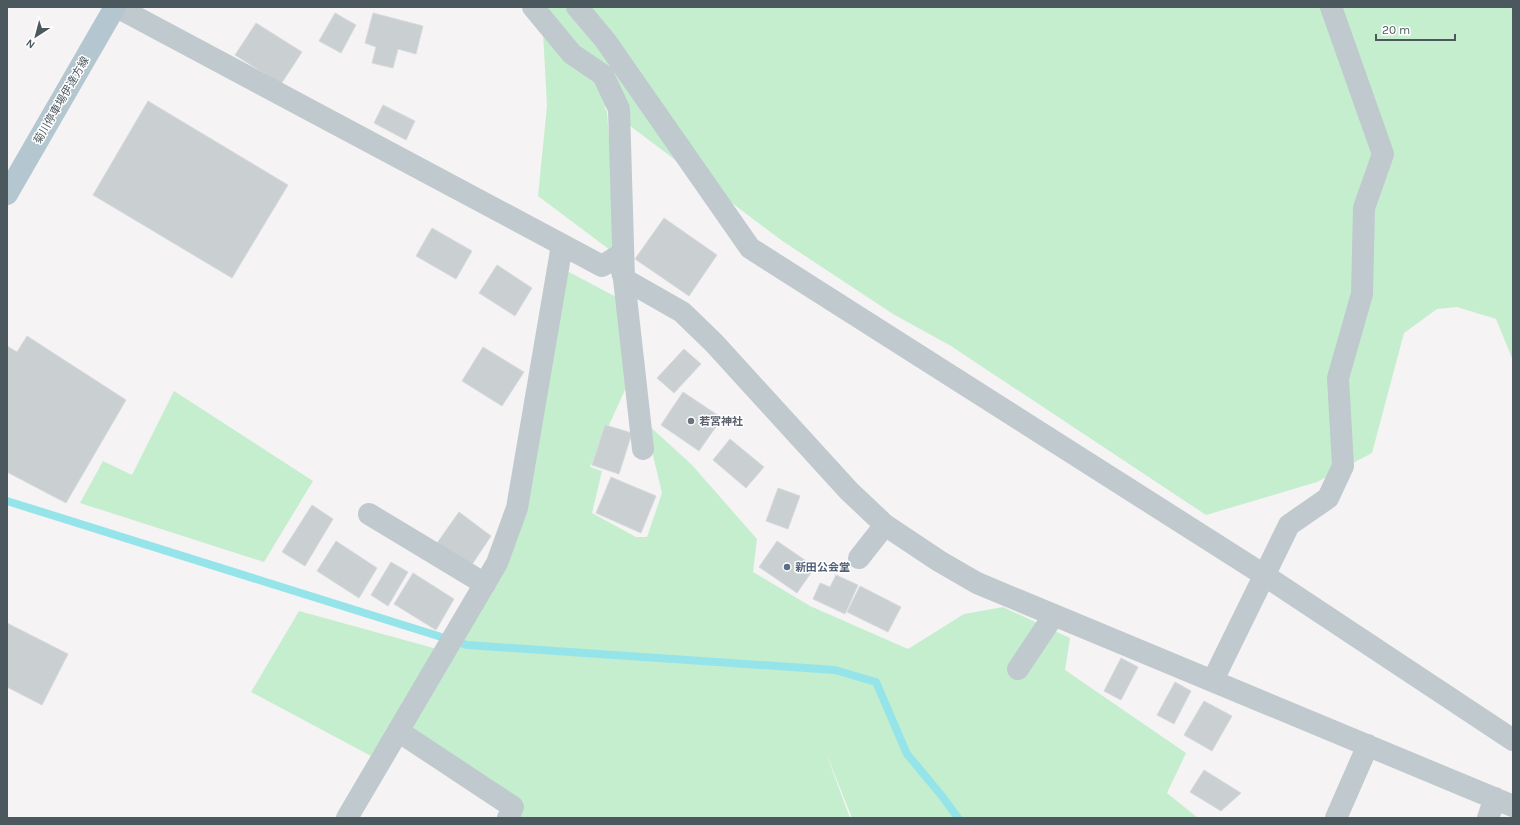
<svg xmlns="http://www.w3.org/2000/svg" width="1520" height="825" font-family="Karla,'Noto Sans JP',sans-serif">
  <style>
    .green { fill: #c5eecf }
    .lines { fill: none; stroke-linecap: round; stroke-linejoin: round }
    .stream { stroke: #95e4e9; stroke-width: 8 }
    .building { fill: #cacfd1; stroke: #d7dadd }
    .minor { stroke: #bfc9ce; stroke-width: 22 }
    .major { stroke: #b4c6cf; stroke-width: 22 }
    .worship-dot { fill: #6b7280; stroke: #fff; stroke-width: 1.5 }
    .service-dot { fill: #5c6f8a; stroke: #fff; stroke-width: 1.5 }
    .labels { text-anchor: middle; stroke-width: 3; stroke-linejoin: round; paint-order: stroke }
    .street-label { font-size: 11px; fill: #4b595f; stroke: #fff }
    .worship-label { font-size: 11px; font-weight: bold; fill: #5b616d; stroke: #fff; text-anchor: start }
    .service-label { font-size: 11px; font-weight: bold; fill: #4e5e75; stroke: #fff; text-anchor: start }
  </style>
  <rect width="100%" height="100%" fill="#f5f3f3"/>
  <!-- green -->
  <path class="green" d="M525,7H1513V375L1512,358L1496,319L1457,307L1437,309L1404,333L1372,453L1317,482L1206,515L951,346L893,314L781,240L604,106L607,112L618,256L538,196L547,106L543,32Z
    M567,271L618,298L629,381L590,467L602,471L592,513L636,537H647L662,493L645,422L692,465L757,539L753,572L810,606L908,649L964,614L1003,607L1070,638L1065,670L1186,753L1167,793L1198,818H852L824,748L850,818H508L401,733L497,563Z
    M174,391L313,481L264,562L80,503L103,461L132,475Z
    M299,611L437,649L371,756L251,692Z"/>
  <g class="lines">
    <!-- stream -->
    <path class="stream" d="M7,501L467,645L835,670L876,682L907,754L942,796L958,818"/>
  </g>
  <!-- building -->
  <path class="building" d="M335,13L356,25L341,53L319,41Z
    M373,13L423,26L416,54L398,49L393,68L372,63L376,47L365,43Z
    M256,23L302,52L281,84L235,55Z
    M148,101L288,185L232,278L93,195Z
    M383,105L415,121L406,140L374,123Z
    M664,218L717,255L689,296L635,259Z
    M432,228L472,251L456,279L416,256Z
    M497,265L532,288L515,316L479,293Z
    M27,336L126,400L66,503L7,472V346L17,352Z
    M483,347L524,372L502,406L462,381Z
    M684,349L701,364L674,393L657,378Z
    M683,392L722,418L699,451L661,425Z
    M605,425L632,433L619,474L592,465Z
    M730,439L764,467L746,488L713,460Z
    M611,477L656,496L641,533L596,513Z
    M778,488L800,496L788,529L766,521Z
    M312,505L333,519L305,566L282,552Z
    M459,512L491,536L471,566L437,543Z
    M336,541L377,568L359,598L317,571Z
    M777,541L815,567L797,593L759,567Z
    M391,562L408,572L388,606L371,595Z
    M413,573L454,599L436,630L394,604Z
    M836,575L858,585L845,614L813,599L820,583L830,587Z
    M860,586L901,607L888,632L847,612Z
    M7,623L68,654L42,705L7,687Z
    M1121,658L1138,667L1121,700L1104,691Z
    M1175,682L1191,691L1174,724L1157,715Z
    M1204,701L1232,716L1212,751L1184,735Z
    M1204,770L1241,793L1221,811L1190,792Z"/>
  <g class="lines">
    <!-- minor -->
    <path class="minor" d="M117,7L602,266L618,256L624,279L682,312L714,343L849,491L885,525L939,561L977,583L1513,806
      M533,7L572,54L603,75L619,109L624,279L643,449
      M577,7L605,40L750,248L1264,575L1513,740
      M369,514L485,584
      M859,558L885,525
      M1018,669L1054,615
      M1213,680L1289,525L1328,498L1343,466L1338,378L1362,294L1364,208L1383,154L1331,7
      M398,731L513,807L508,818
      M347,818L497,563L517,508L562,245
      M1336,818L1368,745
      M1488,818L1495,798"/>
    <!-- major -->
    <path class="major" d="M7,194L115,7"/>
  </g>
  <!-- markers -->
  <circle class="worship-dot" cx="691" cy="421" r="4"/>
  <circle class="service-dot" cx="787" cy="567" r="4"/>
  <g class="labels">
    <!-- street labels -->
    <g class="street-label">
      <text transform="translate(61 100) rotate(-60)" y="4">菊川停車場伊達方線</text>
    </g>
    <!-- worship labels -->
    <g class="worship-label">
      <text x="699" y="425">若宮神社</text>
    </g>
    <!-- service labels -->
    <g class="service-label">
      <text x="795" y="571">新田公会堂</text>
    </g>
  </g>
  <!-- border -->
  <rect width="1520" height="825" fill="none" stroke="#4b595f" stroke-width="16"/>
  <!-- north arrow -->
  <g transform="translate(36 36) rotate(216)" stroke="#ffffff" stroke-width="3" paint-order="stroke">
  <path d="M0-3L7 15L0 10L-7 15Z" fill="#4b595f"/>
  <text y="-6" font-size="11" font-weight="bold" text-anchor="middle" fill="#4b595f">N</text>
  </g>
  <!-- scale -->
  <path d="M1376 34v6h79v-6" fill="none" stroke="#4b595f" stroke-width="2"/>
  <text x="1382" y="34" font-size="12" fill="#4b595f" stroke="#ffffff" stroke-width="3" paint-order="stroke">20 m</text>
</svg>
